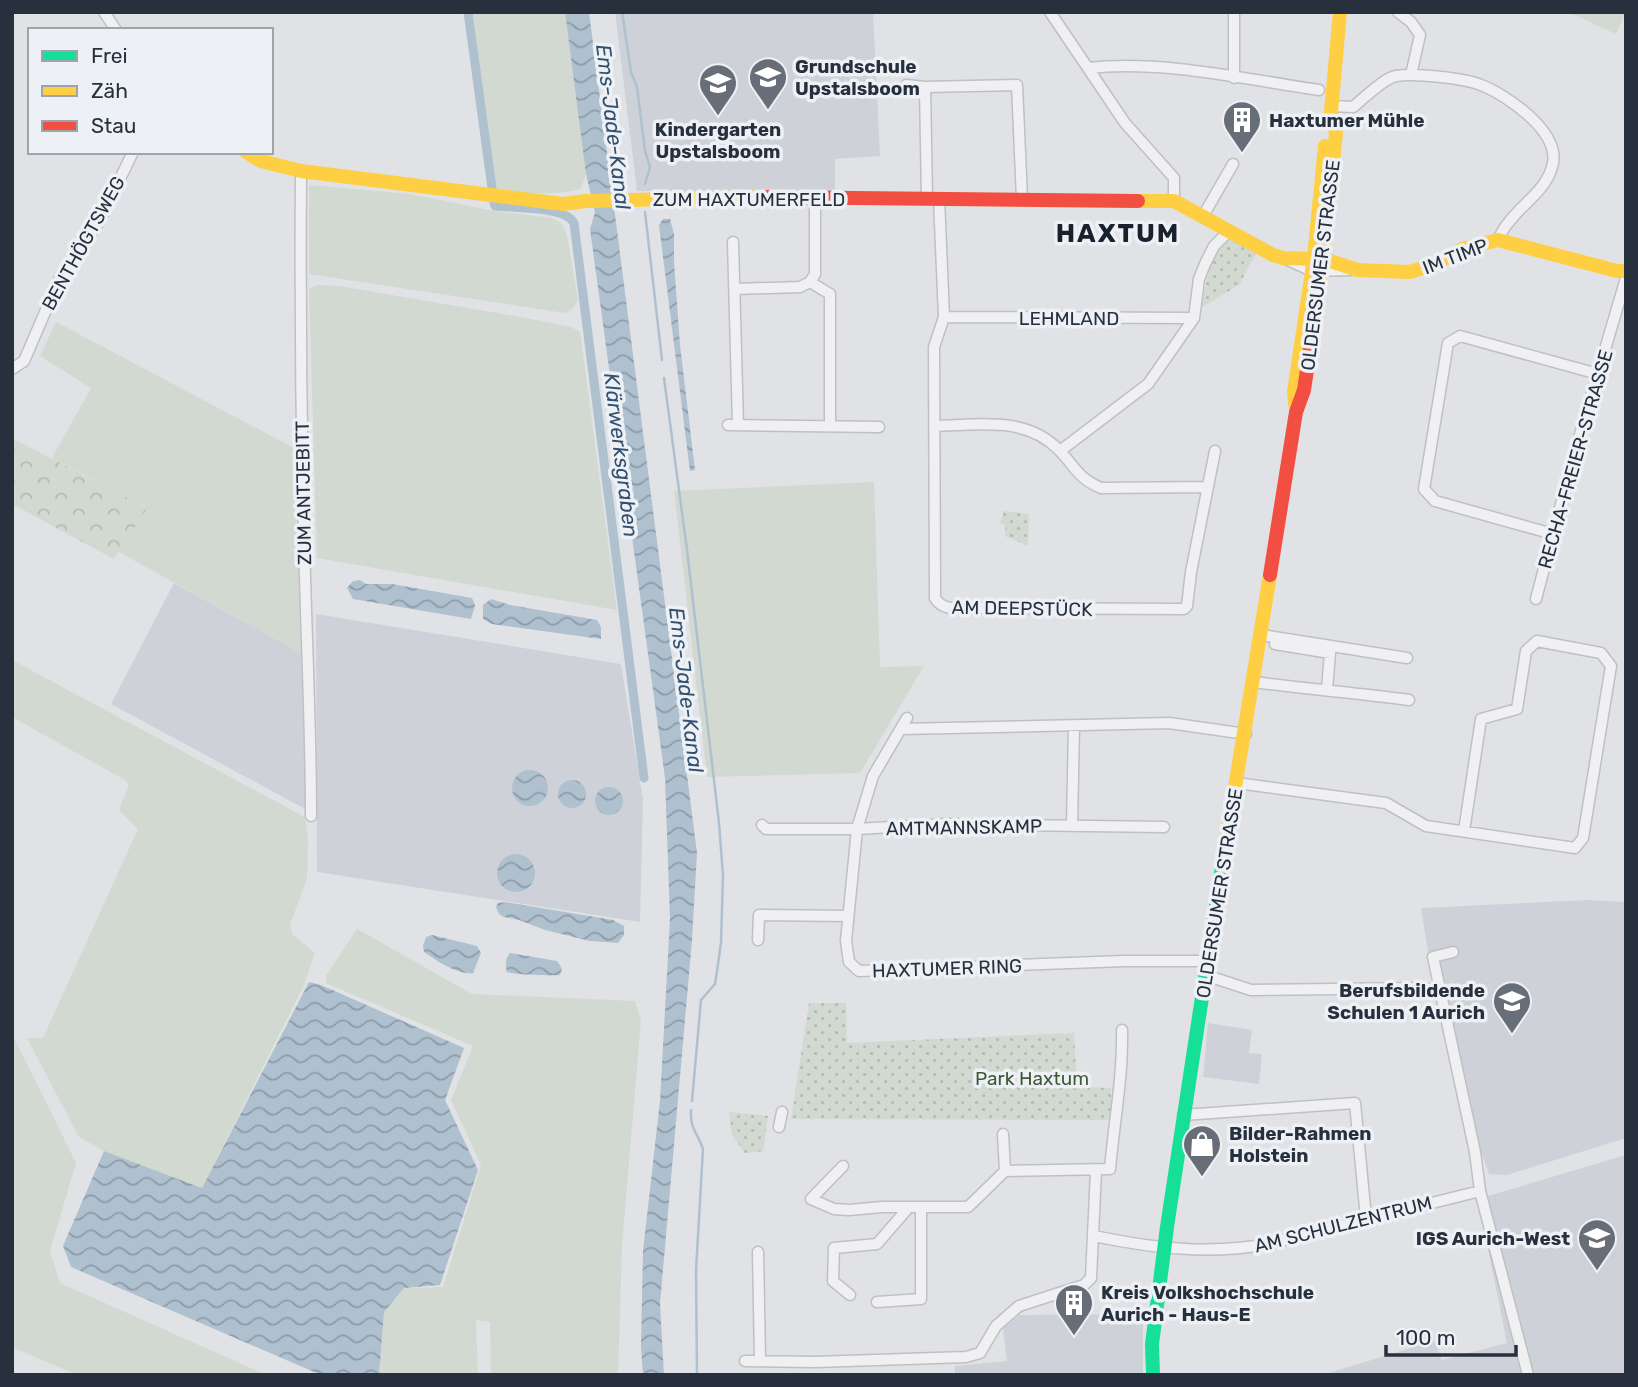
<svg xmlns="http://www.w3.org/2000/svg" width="1638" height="1387" font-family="Rubik,sans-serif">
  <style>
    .built { fill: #ced2d8 }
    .grass { fill: #d1d9d1 }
    .forest { fill: url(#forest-crowns) }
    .park { fill: url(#park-dots) }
    .water { fill: url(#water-waves) }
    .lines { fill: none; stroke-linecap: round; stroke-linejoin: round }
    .stream { stroke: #afc0cf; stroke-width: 2.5 }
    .canal { stroke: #afc0cf; stroke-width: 9 }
    .street-casing { stroke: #bec0c3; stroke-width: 13 }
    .street { stroke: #f0f0f2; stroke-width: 10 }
    .fast { stroke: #16e098; stroke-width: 14 }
    .slow { stroke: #ffcf43; stroke-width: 14 }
    .jam { stroke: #f24e42; stroke-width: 14 }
    .labels { text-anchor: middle; stroke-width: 7; stroke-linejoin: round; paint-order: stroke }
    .poi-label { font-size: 19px; font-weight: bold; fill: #28303d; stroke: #edf1f5; text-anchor: start }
    .street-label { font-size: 19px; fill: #28303d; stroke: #edf1f5 }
    .park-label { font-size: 19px; fill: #3d5836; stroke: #edf1f5 }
    .water-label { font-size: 21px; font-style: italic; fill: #34506f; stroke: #edf1f5 }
    .district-label { font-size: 26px; font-weight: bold; letter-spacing: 2px; fill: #1a212e; stroke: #edf1f5 }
  </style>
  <defs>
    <pattern id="forest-crowns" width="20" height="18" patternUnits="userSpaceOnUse" patternTransform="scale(1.75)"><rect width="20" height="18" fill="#d1d9d1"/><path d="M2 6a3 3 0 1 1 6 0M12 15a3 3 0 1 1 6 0" fill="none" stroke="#b3bbb4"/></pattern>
    <pattern id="park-dots" width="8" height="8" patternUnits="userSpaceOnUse" patternTransform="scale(1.75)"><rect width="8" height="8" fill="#d1d9d1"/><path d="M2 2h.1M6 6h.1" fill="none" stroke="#b3bbb4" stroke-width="1.8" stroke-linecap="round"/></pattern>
    <pattern id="water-waves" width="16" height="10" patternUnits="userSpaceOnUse" patternTransform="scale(1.75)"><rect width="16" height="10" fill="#afc0cf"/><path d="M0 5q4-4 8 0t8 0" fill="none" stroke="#8e9ca9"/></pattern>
  </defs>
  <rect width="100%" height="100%" fill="#e0e2e5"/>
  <!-- built -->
  <path class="built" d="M615,12H873L880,156L835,159V191H637Z
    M174,583L301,653L307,810L111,704Z
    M316,614L621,664L643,800L640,922L317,872Z
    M1588,900L1626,902V1138L1507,1175L1489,1174L1454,1074L1434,988L1421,908Z
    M1208,1023L1252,1030L1249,1053L1262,1054L1259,1084L1203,1077Z
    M1626,1155V1375H1322L1434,1341L1442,1360L1507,1343L1478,1199Z
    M1143,1314V1375H955V1366L1007,1361L1003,1328L1020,1315Z"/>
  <!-- grass -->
  <path class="grass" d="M473,12H565L586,174L581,189C554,196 525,193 497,191L494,186Z
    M1568,12H1626L1616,34Z
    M309,185L410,194L494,211L552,218L562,224L567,235L578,300L572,309L565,313L309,274Z
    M317,285L339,286L526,318L571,327L580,332L617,610L317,558L309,288Z
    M56,322L294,448L301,653L119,552L146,507L52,458L91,388L40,356Z
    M874,482L880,667L924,666L860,773L707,777L674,491Z
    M12,660L305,817L308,838L307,878L290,925L292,934L315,953L303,987L202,1188L104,1151L79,1137L27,1038H43L138,829L119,810L129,785L125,780L12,717Z
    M357,929L472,994L635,1001L641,1020L622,1245L618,1375H491L490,1322L476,1320L478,1375H379L384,1312L404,1288L443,1287L481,1165L451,1100L473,1046L326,983V976Z
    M12,1034L76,1163L50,1251L60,1283L266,1375H77L12,1347Z"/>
  <!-- forest -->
  <path class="forest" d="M12,438L147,508L114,559L12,504Z"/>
  <!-- park -->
  <path class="park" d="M1229,238L1257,252L1239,285L1201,308L1211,259Z
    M1004,511L1029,514L1028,546L1005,536V526L1000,523Z
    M809,1003H846L847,1043L1074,1033L1077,1087L1111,1088V1120L791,1119Z
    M729,1112L768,1116L763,1151L745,1153L732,1135Z"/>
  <!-- water -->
  <path class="water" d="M565,12H589L697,853L692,940L660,1304L664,1375H643L641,1346L643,1251L660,1101L670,919L665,778L590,229L595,212L586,174Z
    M663,219H670L674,234V262L680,345L695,470L690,471L659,225Z
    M360,580L366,584H392L472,598L475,606L471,619L353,599L347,588L353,581Z
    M491,599L510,605L597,620L601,627V639L492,624L483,619V605Z
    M512 788a18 18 0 1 1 36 0a18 18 0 1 1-36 0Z
    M558 794a14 14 0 1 1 28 0a14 14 0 1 1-28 0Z
    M595 801a14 14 0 1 1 28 0a14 14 0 1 1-28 0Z
    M497 873a19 19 0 1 1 38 0a19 19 0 1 1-38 0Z
    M505,902L613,920L624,926V935L618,943L590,941L545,930L519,920L504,917L499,914L496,907L498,903Z
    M432,935L477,946L481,953L473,973C458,975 437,961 424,952L423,946L426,937Z
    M510,953L557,961C561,966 563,969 560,975C551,976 514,975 507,972C505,964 505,960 510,953Z
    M309,982L321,985L464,1048L445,1100L478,1170L440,1285L404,1288L384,1312L379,1375H321L71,1267L63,1246L104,1151L202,1188Z"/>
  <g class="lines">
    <!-- stream -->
    <path class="stream" d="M622,12L631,72L637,87L645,151L650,167L645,184
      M645,212L662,360
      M664,378L687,550L719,823L723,876L721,943L717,971L715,984L701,1000L692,1101
      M691,1110C690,1130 697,1131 703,1149L696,1270L697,1375"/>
    <!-- canal -->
    <path class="canal" d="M468,12L492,188
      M494,203L495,206C514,208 565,206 574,223L644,778"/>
    <defs>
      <path id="street" d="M104,12L116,30
        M1050,12L1125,123L1174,178V201
        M1234,12V78
        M1398,12L1411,22L1420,35L1411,75
        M1088,68C1164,60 1243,79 1319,90
        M906,85L925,87
        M1333,106L1353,107C1363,99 1384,78 1396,76C1414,73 1464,78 1481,85C1507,95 1559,131 1553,163C1548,189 1524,202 1509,222C1504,227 1501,234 1498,240
        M301,171C300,294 301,416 304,539C306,631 311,723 311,816
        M927,199L925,87L1017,85L1022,199
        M939,199L944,317L934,347L935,598C943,612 960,608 974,608L1184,609L1187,606L1191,572L1215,451
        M1203,216L1233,164
        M733,242L738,425
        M1288,260L1312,271L1351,270
        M810,282L830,294V426
        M735,289L800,287L810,282L815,274V197
        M944,317L1194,318
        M12,369L24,361L61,275L99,222L133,152
        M728,425L879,427
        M935,426C978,425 1025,416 1058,449C1075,466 1077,478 1101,488L1208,487
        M1060,451L1148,384L1194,318L1199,279L1205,264L1214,246L1229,231
        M1553,534L1435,501L1424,489L1448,343L1460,336L1598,374
        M1536,599L1574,455L1626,278
        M1262,635L1407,658
        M1275,644L1330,653L1327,689
        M1254,682C1306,689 1357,693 1409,700
        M907,718L873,776L857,829L846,941L849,962L859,971L1124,961H1208
        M901,729L1169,723L1246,734
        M1237,783L1378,802L1386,803L1426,826L1575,848L1583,838L1611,666L1601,653L1537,641L1526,651L1517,709L1481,719L1464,831
        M762,825L766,829H857L946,824L1164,827
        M1072,826L1074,726
        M758,940L759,915L847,916
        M1205,975L1251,990L1426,988
        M1183,1115L1355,1103L1366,1218
        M779,1127L782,1112
        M1003,1134L1005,1171
        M843,1166L811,1199L834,1209L849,1210L882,1207H968L1005,1171L1110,1169C1114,1122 1123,1077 1122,1030
        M1480,1191L1528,1375
        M1094,1236C1152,1248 1209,1255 1268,1244L1480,1191L1475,1152L1433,957L1453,952
        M758,1252L760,1360
        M850,1295L833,1281L834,1248L877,1244L909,1207
        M877,1302L921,1299V1207
        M745,1361L815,1362L966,1357L980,1353L996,1326L1019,1306L1084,1285L1091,1278L1096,1171"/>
    </defs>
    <!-- street casing -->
    <use href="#street" class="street-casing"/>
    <!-- street -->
    <use href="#street" class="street"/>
    <!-- fast -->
    <path class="fast" d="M1153,1375L1152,1344L1167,1227L1222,866"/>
    <!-- slow -->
    <path class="slow" d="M1330,123L1340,12
      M246,152L261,161L301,171L563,204L586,201L761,197
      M1138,201H1174L1273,255L1283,258L1324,259L1358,270L1409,272L1434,265L1462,249L1498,240L1617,271H1626
      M1318,296L1336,133L1332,116
      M1295,404L1294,392L1314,258L1325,146
      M1222,866L1270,575"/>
    <!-- jam -->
    <path class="jam" d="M761,197L1138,201
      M1270,575L1296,412L1304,390L1318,296"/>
  </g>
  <!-- icons -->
  <defs>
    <symbol id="school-pin" viewBox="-11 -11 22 30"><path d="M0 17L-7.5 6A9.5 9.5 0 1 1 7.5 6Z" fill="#686e78" stroke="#edf1f5"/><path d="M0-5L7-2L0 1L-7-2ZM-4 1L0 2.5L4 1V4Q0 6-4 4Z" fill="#fff"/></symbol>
    <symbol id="building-pin" viewBox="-11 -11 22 30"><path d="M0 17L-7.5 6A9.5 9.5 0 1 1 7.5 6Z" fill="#686e78" stroke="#edf1f5"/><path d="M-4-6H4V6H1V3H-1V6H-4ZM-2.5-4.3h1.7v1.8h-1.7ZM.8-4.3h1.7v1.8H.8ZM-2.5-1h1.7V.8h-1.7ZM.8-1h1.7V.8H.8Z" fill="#fff"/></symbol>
    <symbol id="shop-pin" viewBox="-11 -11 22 30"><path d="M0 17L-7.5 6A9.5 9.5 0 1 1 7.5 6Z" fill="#686e78" stroke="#edf1f5"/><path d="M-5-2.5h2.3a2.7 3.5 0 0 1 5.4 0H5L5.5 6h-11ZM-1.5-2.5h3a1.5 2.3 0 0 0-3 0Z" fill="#fff"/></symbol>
  </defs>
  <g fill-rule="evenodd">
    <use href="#school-pin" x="746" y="55" width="44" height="60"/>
    <use href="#school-pin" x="696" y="61" width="44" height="60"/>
    <use href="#building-pin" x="1220" y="98" width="44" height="60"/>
    <use href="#school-pin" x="1490" y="979" width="44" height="60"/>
    <use href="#shop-pin" x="1180" y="1122" width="44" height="60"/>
    <use href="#school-pin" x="1575" y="1216" width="44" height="60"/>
    <use href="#building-pin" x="1052" y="1281" width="44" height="60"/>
  </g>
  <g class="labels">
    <!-- poi labels -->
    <g class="poi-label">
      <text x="795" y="73">Grundschule<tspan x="795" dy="22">Upstalsboom</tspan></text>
      <text x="1269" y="127">Haxtumer Mühle</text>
      <text x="718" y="136" text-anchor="middle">Kindergarten<tspan x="718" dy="22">Upstalsboom</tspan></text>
      <text x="1485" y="997" text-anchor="end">Berufsbildende<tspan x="1485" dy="22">Schulen 1 Aurich</tspan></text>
      <text x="1229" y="1140">Bilder-Rahmen<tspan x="1229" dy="22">Holstein</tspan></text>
      <text x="1570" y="1245" text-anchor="end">IGS Aurich-West</text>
      <text x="1101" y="1299">Kreis Volkshochschule<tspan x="1101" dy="22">Aurich - Haus-E</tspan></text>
    </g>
    <!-- street labels -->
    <g class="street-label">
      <text x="749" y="206">ZUM HAXTUMERFELD</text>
      <text transform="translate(83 243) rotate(-61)" y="7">BENTHÖGTSWEG</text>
      <text transform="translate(1455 256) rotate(-21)" y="7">IM TIMP</text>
      <text transform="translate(1320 265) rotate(-83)" y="7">OLDERSUMER STRASSE</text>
      <text x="1069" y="325">LEHMLAND</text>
      <text transform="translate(1575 459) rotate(-74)" y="7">RECHA-FREIER-STRASSE</text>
      <text transform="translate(303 493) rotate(-91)" y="7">ZUM ANTJEBITT</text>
      <text transform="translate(1022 608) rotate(1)" y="7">AM DEEPSTÜCK</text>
      <text transform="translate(964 827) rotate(-1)" y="7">AMTMANNSKAMP</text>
      <text transform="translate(1219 893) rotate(-81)" y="7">OLDERSUMER STRASSE</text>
      <text transform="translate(947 968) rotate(-2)" y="7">HAXTUMER RING</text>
      <text transform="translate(1343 1224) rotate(-14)" y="7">AM SCHULZENTRUM</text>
    </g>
    <!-- park labels -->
    <g class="park-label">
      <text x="1032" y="1085">Park Haxtum</text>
    </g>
    <!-- water labels -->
    <g class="water-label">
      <text transform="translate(613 127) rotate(83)" y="7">Ems-Jade-Kanal</text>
      <text transform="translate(621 455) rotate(83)" y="7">Klärwerksgraben</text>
      <text transform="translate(686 690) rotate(83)" y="7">Ems-Jade-Kanal</text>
    </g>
    <!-- district labels -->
    <g class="district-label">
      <text x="1118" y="242">HAXTUM</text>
    </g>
  </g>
  <!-- border -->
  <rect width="1638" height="1387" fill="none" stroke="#28303d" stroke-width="28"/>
  <!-- legend -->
  <rect x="28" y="28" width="245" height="126" fill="#edf1f5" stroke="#9ea4ab" stroke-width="2"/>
  <rect x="42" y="51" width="35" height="10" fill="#16e098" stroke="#9ea4ab" stroke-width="2"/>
  <text x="91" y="63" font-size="21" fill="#28303d">Frei</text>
  <rect x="42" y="86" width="35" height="10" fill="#ffcf43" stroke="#9ea4ab" stroke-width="2"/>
  <text x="91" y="98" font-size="21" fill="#28303d">Zäh</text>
  <rect x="42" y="121" width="35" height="10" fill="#f24e42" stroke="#9ea4ab" stroke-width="2"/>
  <text x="91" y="133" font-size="21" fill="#28303d">Stau</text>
  <!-- scale -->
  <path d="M1386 1345v10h130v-10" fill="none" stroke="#28303d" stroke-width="3.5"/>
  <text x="1396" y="1345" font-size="21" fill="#28303d" stroke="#edf1f5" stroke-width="5" paint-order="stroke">100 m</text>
</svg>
